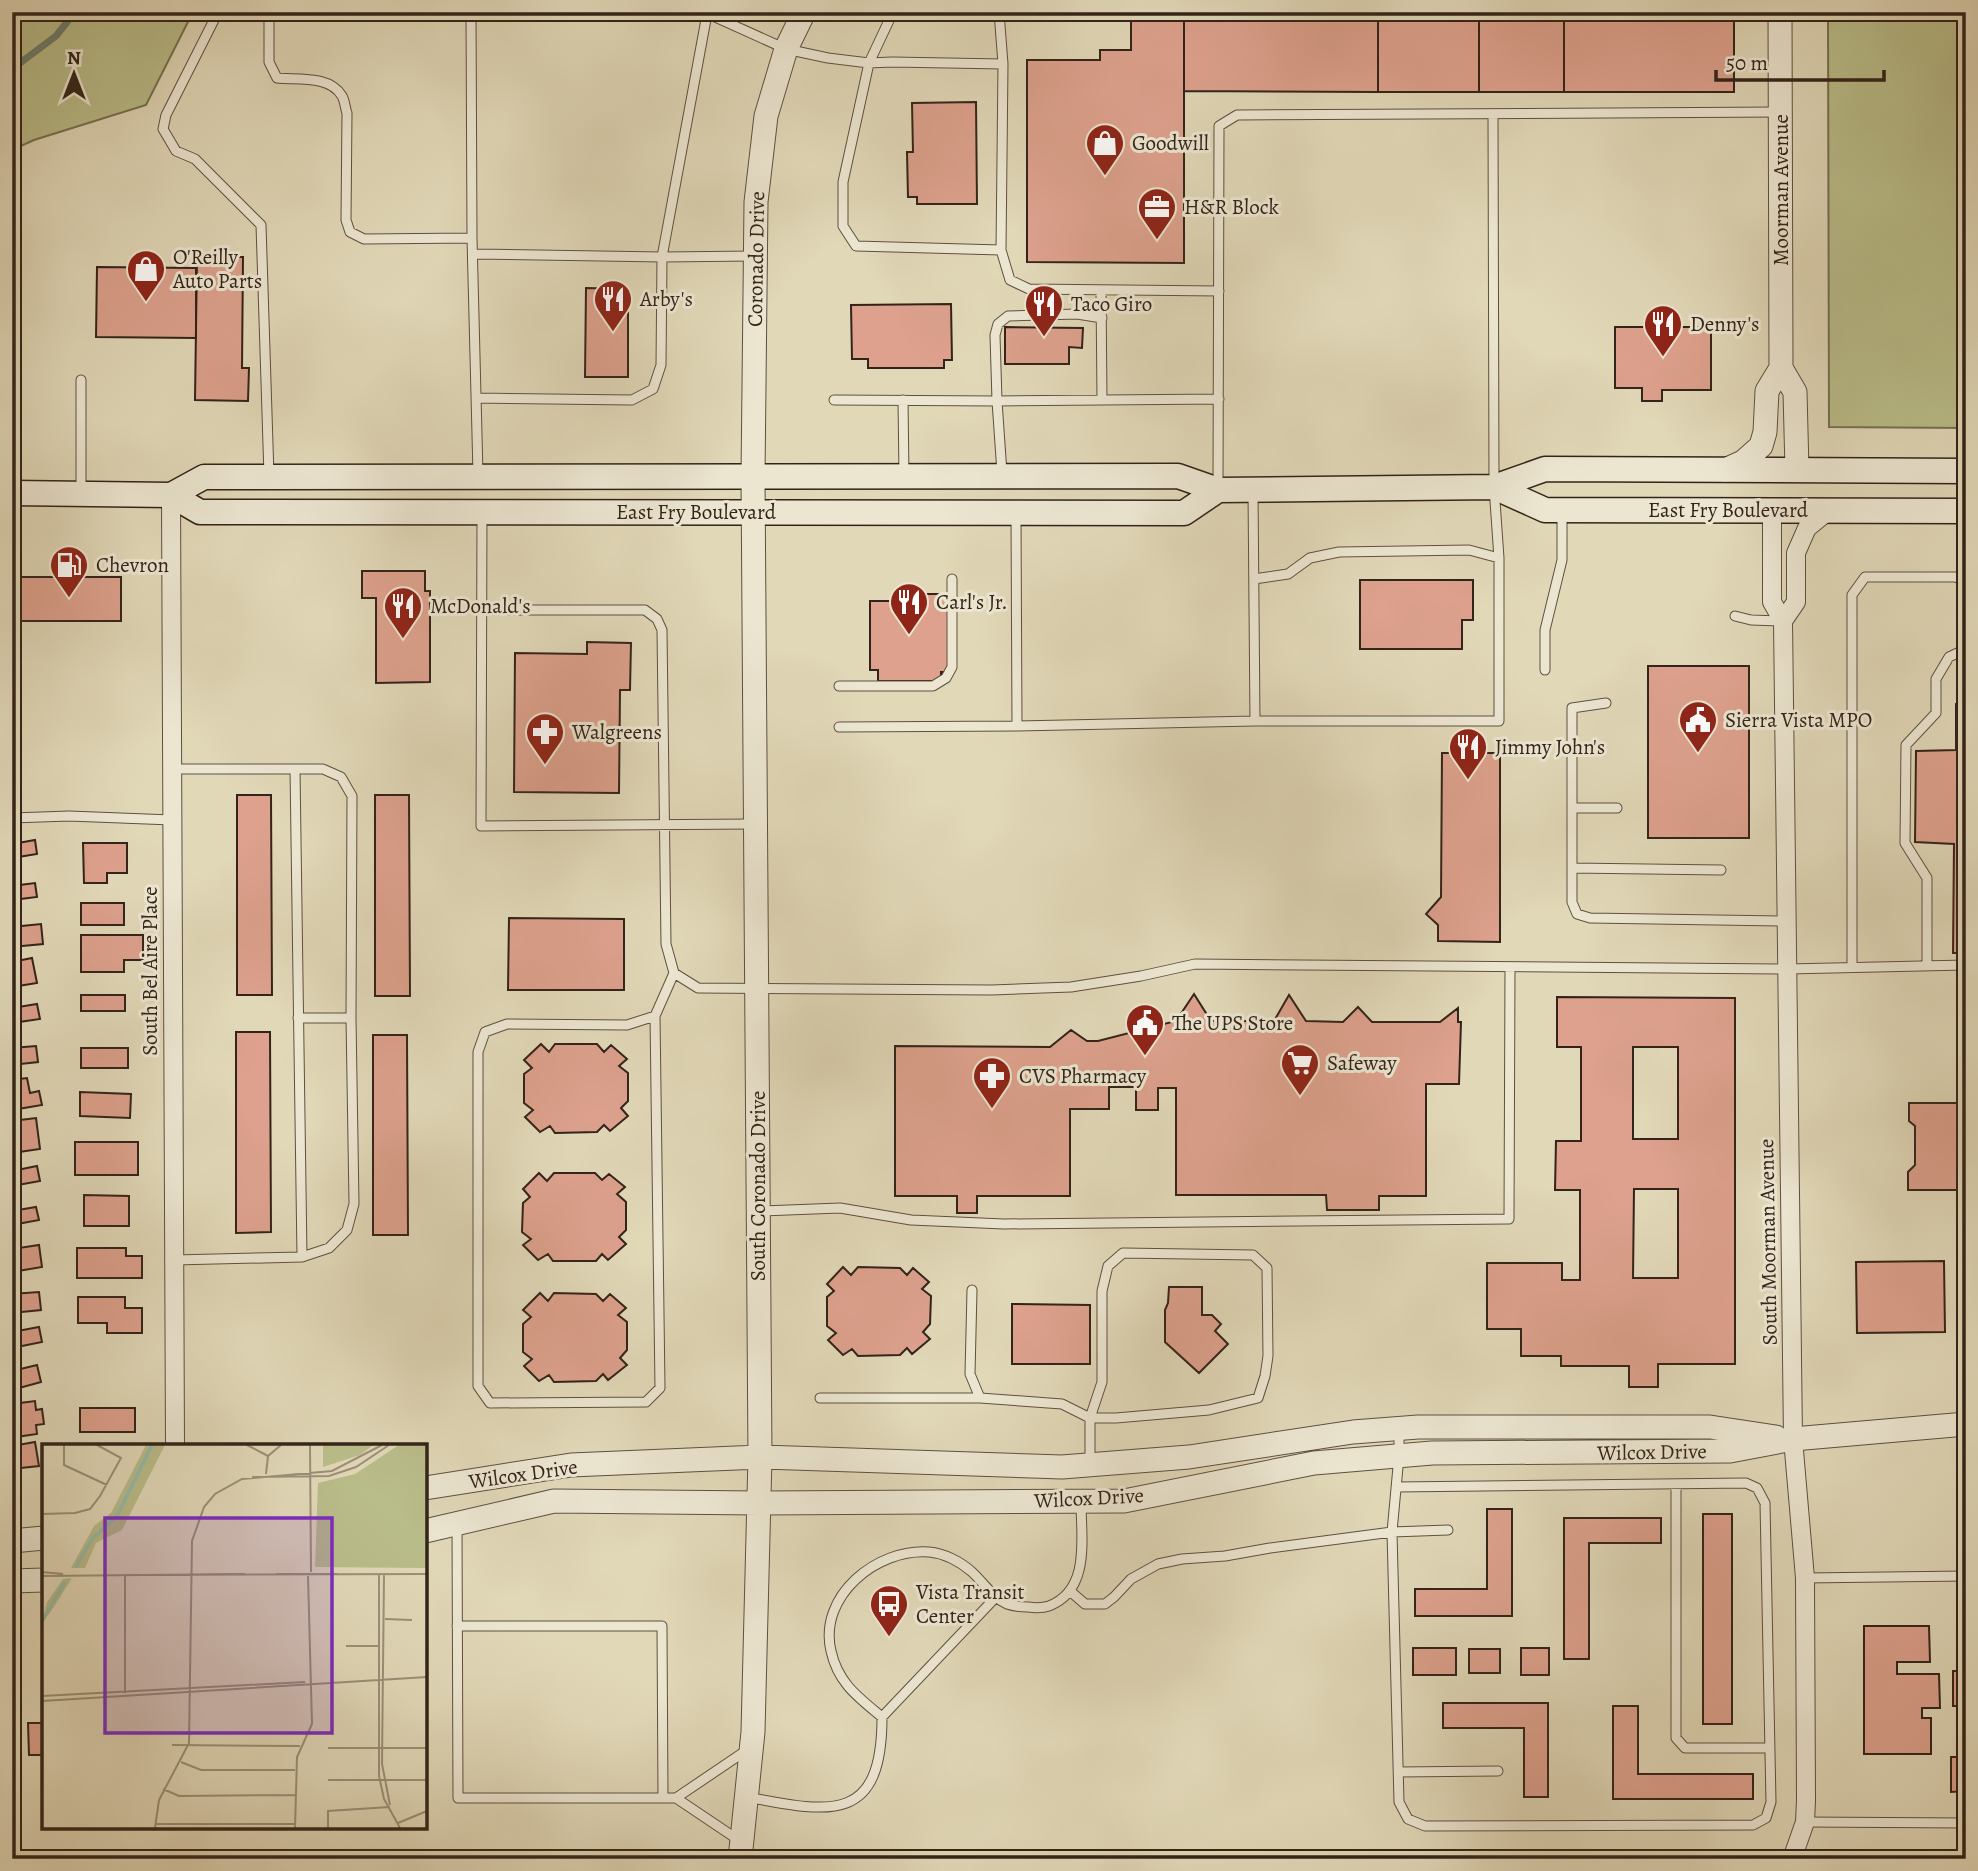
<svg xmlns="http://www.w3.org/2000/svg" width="1978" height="1871" font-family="Alegreya,serif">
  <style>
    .green { fill: #b9bd8a; stroke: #767052; stroke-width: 2 }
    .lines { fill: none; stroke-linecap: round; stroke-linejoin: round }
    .stream { stroke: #6e7e6f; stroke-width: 7 }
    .building { fill: #dda18d; stroke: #332319; stroke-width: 2; fill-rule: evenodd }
    .service-casing { stroke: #5e5041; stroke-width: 11 }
    .minor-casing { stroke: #5e5041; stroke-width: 20 }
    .tertiary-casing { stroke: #5e5041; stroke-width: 25 }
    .secondary-casing { stroke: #332319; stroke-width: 27 }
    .service { stroke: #ece6d1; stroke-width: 9 }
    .minor { stroke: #ece6d1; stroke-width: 18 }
    .tertiary { stroke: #ece6d1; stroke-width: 23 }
    .secondary { stroke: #ece6d1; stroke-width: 24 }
    .labels { text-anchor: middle; stroke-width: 6; stroke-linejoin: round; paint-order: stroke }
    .poi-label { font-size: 21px; fill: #332319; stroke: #ece6d1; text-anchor: start }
    .street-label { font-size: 21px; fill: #332319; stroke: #ece6d1 }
    .inset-river { fill: none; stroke: #95bba8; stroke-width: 3.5 }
    .inset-road { fill: none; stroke: #9b9078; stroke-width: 2 }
    .view { fill: #7b2cbf; fill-opacity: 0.15; stroke: #7b2cbf; stroke-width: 3.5 }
    .inset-edge { fill: none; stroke: #332319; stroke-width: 3.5 }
  </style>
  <rect width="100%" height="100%" fill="#e1d8b8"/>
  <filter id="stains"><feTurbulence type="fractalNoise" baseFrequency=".00286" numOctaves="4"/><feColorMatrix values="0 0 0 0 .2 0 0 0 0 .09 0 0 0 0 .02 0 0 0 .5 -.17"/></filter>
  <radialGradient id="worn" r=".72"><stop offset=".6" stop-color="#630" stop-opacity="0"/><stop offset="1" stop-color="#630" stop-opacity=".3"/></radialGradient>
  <!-- green -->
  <path class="green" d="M12,12H193L146,105L34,140L12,150Z
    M1828,12H1966V428L1829,427Z"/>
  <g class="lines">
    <!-- stream -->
    <path class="stream" d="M12,69L56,36L75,12"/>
  </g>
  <!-- building -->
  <path class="building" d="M1131,12H1184V263L1027,262V60H1100V50H1131Z
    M1184,12H1378V92L1184,91Z
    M1378,12H1479V92H1378Z
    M1564,12H1734V92H1564Z
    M1479,13H1564V92H1479Z
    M976,102L977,204H917V197H908L907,152H913L912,103Z
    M197,257H243L242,368H249L248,401L195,400Z
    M97,267L196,268V338L96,337Z
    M586,288L628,289V377H585Z
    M951,304L952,360H944V368H868V359H852L851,305Z
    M1005,327L1083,328L1082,348L1069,347V364H1005Z
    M1615,327H1711V390H1662V401H1642V388H1615Z
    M362,571H425V591H430V682L376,683V598H362Z
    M17,577H121V621H17Z
    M1360,580H1473V620H1462V649H1360Z
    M900,594H948V672H941V681H878V670H870V601H900Z
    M587,642L631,643L630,690H620L619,793L514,792L515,653L587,654Z
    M1648,666H1749V838H1648Z
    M1956,704H1966V953H1953L1954,844L1915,842L1916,751L1956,750Z
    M1442,753H1500V942L1438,941V925L1426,914L1441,897Z
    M237,795H271L272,995H237Z
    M375,795H409L410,996H375Z
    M35,840L37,854L12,858V844Z
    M83,843H127V873H107V883H84Z
    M35,883L37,897L12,900V886Z
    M81,903H124V925H81Z
    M509,918L624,919V990H508Z
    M41,924L43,944L12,947V927Z
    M81,935H143V960H124V972H81Z
    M32,958L37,983L12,987V962Z
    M1194,994L1211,1021H1274L1289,995L1306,1021L1343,1022L1358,1007L1372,1022H1440L1458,1008V1022H1461L1459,1084H1426V1196H1379V1210H1327L1326,1195H1176V1088H1158V1110H1136V1087H1109V1109H1070V1196H977V1213H957V1196H895V1046L1050,1047L1071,1030L1087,1041H1098L1176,1021Z
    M81,995H125V1011H81Z
    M1557,997L1735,998V1364H1658V1387H1629V1366H1561V1356H1521V1329H1487V1263H1562V1280H1580V1190H1555L1556,1141H1581V1047H1557ZM1633,1047H1678V1139H1633ZM1634,1189H1678V1278H1633Z
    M37,1004L40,1019L12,1023V1008Z
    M236,1032H270L271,1232L236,1233Z
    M373,1035H407L408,1235H373Z
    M541,1044L549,1052L555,1044H597L604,1052L611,1045L627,1059L619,1066L628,1073V1101L621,1108L628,1116L610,1131L604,1125L597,1132L555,1133L550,1126L540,1132L525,1117L533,1110L524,1103V1074L532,1068L524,1060Z
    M36,1046L38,1062L12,1065V1048Z
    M81,1048H128V1068H81Z
    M27,1078L30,1093L39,1091L42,1105L12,1110V1080Z
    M80,1092L131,1094L130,1118L80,1116Z
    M1909,1103H1966V1190H1908V1172L1915,1165V1126L1909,1121Z
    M36,1118L40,1149L12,1153V1121Z
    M75,1142H138V1175H75Z
    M37,1166L40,1181L12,1186V1171Z
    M539,1173L547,1181L554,1173H595L602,1180L609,1174L625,1187L617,1194L626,1202V1230L619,1237L626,1244L608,1260L602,1254L596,1261H553L548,1254L538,1260L523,1245L531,1239L522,1232L523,1203L530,1197L523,1189Z
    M84,1195L129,1196V1226H84Z
    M36,1207L39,1220L12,1225V1211Z
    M39,1245L42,1267L12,1272V1249Z
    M77,1248H126V1256H142V1278H77Z
    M1944,1261L1945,1332L1857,1333L1856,1262Z
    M843,1267L851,1275L858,1267L900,1268L907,1275L913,1268L929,1282L922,1289L931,1296L930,1324L923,1332L930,1339L912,1354L907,1348L900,1355L858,1356L852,1349L843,1355L828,1340L836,1333L827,1326V1297L834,1291L827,1284Z
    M1169,1287H1202V1315H1212L1221,1324L1215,1331L1228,1344L1199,1373L1165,1342V1310L1168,1303Z
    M39,1292L41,1310L12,1313V1294Z
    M540,1293L548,1301L554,1293L596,1294L603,1301L610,1294L626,1308L618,1315L627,1322V1350L620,1358L627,1365L608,1380L603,1374L596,1381L554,1382L549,1375L539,1381L524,1366L532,1359L523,1352V1324L531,1317L523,1310Z
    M78,1297H125V1308H142V1333H107V1323H78Z
    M1012,1304L1090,1305V1364H1012Z
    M39,1327L42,1342L12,1348V1332Z
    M37,1365L41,1382L12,1390V1371Z
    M35,1401L36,1410L42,1409L44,1424L36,1425L37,1434L16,1437L15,1428H12V1404Z
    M80,1408H135V1432H80Z
    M35,1442L39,1466L12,1469V1446Z
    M1487,1509H1512V1616H1415V1589H1487Z
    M1703,1514H1732V1724H1703Z
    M1564,1518H1661V1543H1589V1659H1564Z
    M1864,1626H1929L1930,1662H1897V1674H1939L1940,1708H1922V1718H1931V1754H1864Z
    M1413,1648H1456V1675H1413Z
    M1521,1648H1549V1675H1521Z
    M1469,1649H1500V1673H1469Z
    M1953,1671H1966V1706H1953Z
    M1443,1703H1548V1797H1524V1728H1443Z
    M1613,1706H1638V1774H1753V1799H1613Z
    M1964,1721H1966V1791L1951,1792V1757H1964Z
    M28,1723H44V1755H29Z"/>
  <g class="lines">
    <defs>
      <path id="service" d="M218,12L166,115L163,129L176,151L195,159L261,225L269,476
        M269,12V62L277,78C298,80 330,75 342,96C345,101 345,108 347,113L346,220L350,232L364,239L472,238
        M471,12L472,238L478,474
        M704,12L786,49L828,58L869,63L892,62L1003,64
        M893,12L869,63L843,182V226L856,246L1001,250
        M999,12L1003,64L1001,250L1010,280L1029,289L1219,291
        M473,254L662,257L754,256
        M1101,291L1102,399
        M81,380V491
        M476,398L632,400L653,389L661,365L662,257L707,14
        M834,400L997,401L995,335L998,324L1008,316L1077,314L1102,318
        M903,400L904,476
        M1002,473L997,401L1219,399
        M1218,488L1219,126L1237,115L1779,112
        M1253,491L1255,721
        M482,513L481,826L753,824
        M1016,515L1017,726
        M1254,579L1288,574L1310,558L1339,552L1469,550L1499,558
        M482,610H645L657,619L662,630L666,944L674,973L698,988L992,990L1071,987L1141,976L1195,964L1788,969L1966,965
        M1735,616L1751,620L1783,621
        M1545,670V630L1562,560V511
        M839,686H933L946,678L952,667V579
        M1606,703L1572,708V902L1577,914L1590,918L1787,921
        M839,727L1017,726L1255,721H1499V558L1494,487L1493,114
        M172,769H323L341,777L352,796L351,1018L354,1204L347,1230L329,1248L302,1257L174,1260
        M295,769L302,1257
        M1572,808H1617
        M12,818L69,816L172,820
        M1572,868L1721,870
        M1927,966V878L1905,843L1906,745L1936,713V679L1949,657L1966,649
        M1852,967V595L1865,577H1955L1966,581
        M655,1016L660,1388L646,1402L490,1403L478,1386V1052L485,1032L507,1024L627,1025L655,1016L674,973
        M298,1018H351
        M760,1211L840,1208L911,1220L1004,1224L1509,1219L1510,968
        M972,1290L970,1374L980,1398L1062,1404L1090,1418H1116L1209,1410L1258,1398L1265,1376L1268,1356L1267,1268L1253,1255L1123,1253L1108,1266L1102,1291V1382L1090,1418V1465
        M820,1398H980
        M1676,1484V1738L1685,1748H1770
        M1396,1487L1746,1483L1757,1488L1765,1503L1771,1802L1766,1818L1753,1825L1425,1826L1408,1819L1399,1802L1392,1532L1399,1456V1430
        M457,1525L458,1798H676L740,1841
        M1805,1578L1966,1576
        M1070,1591L1085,1604H1105L1114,1597L1131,1579L1158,1564L1182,1559L1225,1556L1270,1548L1392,1532L1448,1530
        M457,1626H662L663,1798
        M882,1717C858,1697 838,1683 831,1651C818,1596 877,1548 929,1552C944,1553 961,1562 972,1572C984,1583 992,1597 1007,1604C1013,1606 1021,1607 1028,1607C1035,1608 1043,1608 1049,1606C1091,1590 1081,1537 1081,1502
        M1398,1772L1498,1771
        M747,1797C831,1813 882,1824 882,1717L996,1597
        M676,1798L747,1750
        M1805,1822L1966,1823
        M1794,1857H1966"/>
      <path id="minor" d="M171,495L175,1446
        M1772,510V602L1783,621L1793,1439L1805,1578L1806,1800L1805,1822L1792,1859
        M1783,621L1796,602V553L1807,528L1829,510"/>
      <path id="tertiary" d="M1780,12L1781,368L1795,392L1797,470
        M1725,470L1743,462L1761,446L1765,432L1767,391L1781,368
        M425,1488L571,1465L760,1457L1062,1467L1189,1457L1353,1432L1418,1427H1710L1776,1437
        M425,1531L554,1501L759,1503L1124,1501L1314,1463L1432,1453L1730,1451L1793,1439L1966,1424
        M12,1541L44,1538
        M12,1581L44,1580
        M740,1859L753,1732L760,1457L753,477L756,202L766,116L786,49L804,12"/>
      <path id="secondary" d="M1494,487L1545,510L1966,511
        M12,493L171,495L200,512L1184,513L1218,490
        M171,495L204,477L1178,476L1218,490L1494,487L1545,469L1966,471"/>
    </defs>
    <!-- service casing -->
    <use href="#service" class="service-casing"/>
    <!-- minor casing -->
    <use href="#minor" class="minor-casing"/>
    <!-- tertiary casing -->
    <use href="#tertiary" class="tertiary-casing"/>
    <!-- secondary casing -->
    <use href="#secondary" class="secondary-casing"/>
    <!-- service -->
    <use href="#service" class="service"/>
    <!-- minor -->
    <use href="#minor" class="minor"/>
    <!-- tertiary -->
    <use href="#tertiary" class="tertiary"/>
    <!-- secondary -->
    <use href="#secondary" class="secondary"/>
  </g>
  <!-- icons -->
  <defs>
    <symbol id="shop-pin" viewBox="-11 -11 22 30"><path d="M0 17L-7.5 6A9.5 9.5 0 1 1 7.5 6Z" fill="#8f2418" stroke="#ece6d1"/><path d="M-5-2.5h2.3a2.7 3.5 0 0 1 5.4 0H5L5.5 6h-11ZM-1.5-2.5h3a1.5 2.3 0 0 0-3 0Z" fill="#fff"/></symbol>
    <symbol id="office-pin" viewBox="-11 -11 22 30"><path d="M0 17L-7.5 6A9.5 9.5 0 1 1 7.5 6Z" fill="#8f2418" stroke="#ece6d1"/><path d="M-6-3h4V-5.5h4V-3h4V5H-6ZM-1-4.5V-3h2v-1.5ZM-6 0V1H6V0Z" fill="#fff"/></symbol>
    <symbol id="restaurant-pin" viewBox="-11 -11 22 30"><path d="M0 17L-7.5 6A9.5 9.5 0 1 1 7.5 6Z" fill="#8f2418" stroke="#ece6d1"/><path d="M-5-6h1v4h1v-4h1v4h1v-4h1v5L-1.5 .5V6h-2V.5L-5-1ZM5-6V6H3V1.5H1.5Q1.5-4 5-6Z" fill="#fff"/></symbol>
    <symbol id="fuel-pin" viewBox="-11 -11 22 30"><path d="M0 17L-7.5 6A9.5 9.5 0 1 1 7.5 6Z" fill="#8f2418" stroke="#ece6d1"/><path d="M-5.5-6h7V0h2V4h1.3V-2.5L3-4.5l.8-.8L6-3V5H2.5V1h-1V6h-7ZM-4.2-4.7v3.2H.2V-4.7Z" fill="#fff"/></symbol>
    <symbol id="civic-pin" viewBox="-11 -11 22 30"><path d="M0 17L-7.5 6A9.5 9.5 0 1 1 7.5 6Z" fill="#8f2418" stroke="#ece6d1"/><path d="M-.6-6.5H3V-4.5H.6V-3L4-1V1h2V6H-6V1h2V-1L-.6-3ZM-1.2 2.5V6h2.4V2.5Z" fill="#fff"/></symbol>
    <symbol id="pharmacy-pin" viewBox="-11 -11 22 30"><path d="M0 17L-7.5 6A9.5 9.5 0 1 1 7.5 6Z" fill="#8f2418" stroke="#ece6d1"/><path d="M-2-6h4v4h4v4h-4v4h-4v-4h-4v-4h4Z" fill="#fff"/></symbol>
    <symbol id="supermarket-pin" viewBox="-11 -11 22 30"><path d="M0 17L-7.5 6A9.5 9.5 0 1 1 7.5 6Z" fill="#8f2418" stroke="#ece6d1"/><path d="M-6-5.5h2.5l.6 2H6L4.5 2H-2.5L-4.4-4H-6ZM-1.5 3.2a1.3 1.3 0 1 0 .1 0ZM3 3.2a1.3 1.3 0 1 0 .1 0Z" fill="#fff"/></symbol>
    <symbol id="bus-pin" viewBox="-11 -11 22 30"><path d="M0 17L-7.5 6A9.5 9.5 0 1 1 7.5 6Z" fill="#8f2418" stroke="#ece6d1"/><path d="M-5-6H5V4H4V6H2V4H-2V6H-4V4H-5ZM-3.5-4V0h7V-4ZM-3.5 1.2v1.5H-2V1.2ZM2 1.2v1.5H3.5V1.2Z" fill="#fff"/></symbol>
  </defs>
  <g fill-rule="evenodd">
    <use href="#shop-pin" x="1083" y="121" width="44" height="60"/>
    <use href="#office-pin" x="1135" y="185" width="44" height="60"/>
    <use href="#shop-pin" x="124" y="247" width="44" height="60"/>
    <use href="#restaurant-pin" x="591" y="277" width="44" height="60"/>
    <use href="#restaurant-pin" x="1022" y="282" width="44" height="60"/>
    <use href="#restaurant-pin" x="1641" y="302" width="44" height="60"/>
    <use href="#fuel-pin" x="47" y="543" width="44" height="60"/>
    <use href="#restaurant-pin" x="887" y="580" width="44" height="60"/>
    <use href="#restaurant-pin" x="381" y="584" width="44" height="60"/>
    <use href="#civic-pin" x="1676" y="698" width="44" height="60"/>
    <use href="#pharmacy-pin" x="523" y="710" width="44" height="60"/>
    <use href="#restaurant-pin" x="1446" y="725" width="44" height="60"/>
    <use href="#civic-pin" x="1123" y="1001" width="44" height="60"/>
    <use href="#supermarket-pin" x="1278" y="1041" width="44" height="60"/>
    <use href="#pharmacy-pin" x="970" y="1054" width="44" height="60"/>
    <use href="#bus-pin" x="867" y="1582" width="44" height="60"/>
  </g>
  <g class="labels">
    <!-- poi labels -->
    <g class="poi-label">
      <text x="1132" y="150">Goodwill</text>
      <text x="1184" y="214">H&amp;R Block</text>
      <text x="173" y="264">O'Reilly<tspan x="173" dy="24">Auto Parts</tspan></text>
      <text x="640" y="306">Arby's</text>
      <text x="1071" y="311">Taco Giro</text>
      <text x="1690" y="331">Denny's</text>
      <text x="96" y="572">Chevron</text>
      <text x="936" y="609">Carl's Jr.</text>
      <text x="430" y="613">McDonald's</text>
      <text x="1725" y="727">Sierra Vista MPO</text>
      <text x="572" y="739">Walgreens</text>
      <text x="1495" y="754">Jimmy John's</text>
      <text x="1172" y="1030">The UPS Store</text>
      <text x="1327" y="1070">Safeway</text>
      <text x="1019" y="1083">CVS Pharmacy</text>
      <text x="916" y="1599">Vista Transit<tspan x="916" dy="24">Center</tspan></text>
    </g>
    <!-- street labels -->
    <g class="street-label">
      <text transform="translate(1781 190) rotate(-90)" y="7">Moorman Avenue</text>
      <text transform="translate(756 259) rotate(-89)" y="7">Coronado Drive</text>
      <text x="1728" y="517">East Fry Boulevard</text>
      <text x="696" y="519">East Fry Boulevard</text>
      <text transform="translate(150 971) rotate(-90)" y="7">South Bel Aire Place</text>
      <text transform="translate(758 1186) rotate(-90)" y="7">South Coronado Drive</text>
      <text transform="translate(1768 1242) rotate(-91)" y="7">South Moorman Avenue</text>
      <text transform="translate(1652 1452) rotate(-1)" y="7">Wilcox Drive</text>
      <text transform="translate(523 1474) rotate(-8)" y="7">Wilcox Drive</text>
      <text transform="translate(1089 1498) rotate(-3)" y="7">Wilcox Drive</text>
    </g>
  </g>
  <!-- overview -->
  <g transform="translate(42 1444)">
    <rect width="385" height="385" fill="#e1d8b8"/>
    <path d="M104,1H123L80,86L54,99L43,124H29L52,82L69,69ZM281,1H331L318,11L281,23ZM357,1H385V124L273,123L276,39L313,30ZM30,134L10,166L0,179L5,158L21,135Z" fill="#b9bd8a"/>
    <path class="inset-river" d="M34,123L50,95L75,72L110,1M0,177L23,138"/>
    <path class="inset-road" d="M22,1V21L65,41M205,1L226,12M268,1L269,128M224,30L226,12L239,1M210,33L287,32L314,23L347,1M0,70L33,69L48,65L58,52L79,14L55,1M0,128L21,130M234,130H296M337,130V332L342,355L358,384M342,130L340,320L348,361M83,131V249M83,131L385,130M0,132L203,130M343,175L370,176M304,202H337M0,252L263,238M0,257L385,233M130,301L258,302M286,304H385M139,318L159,326H253M286,336H385M121,345L137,352L253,351M356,379L385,367M113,380H253M113,384L117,356L147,299L150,97L162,63L173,50L200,35L290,27L340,1M253,384L255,313L270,280L266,132M286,384V367L348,363"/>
    <path class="view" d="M63,74H290V289H63Z"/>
    <rect width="385" height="385" class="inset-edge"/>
  </g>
  <!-- margin -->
  <rect width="1978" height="1871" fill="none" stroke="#e1d8b8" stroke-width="42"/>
  <rect x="14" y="14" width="1950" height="1843" fill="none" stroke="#332319" stroke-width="3.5"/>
  <rect x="21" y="21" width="1936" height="1829" fill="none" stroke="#332319" stroke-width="2"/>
  <!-- north arrow -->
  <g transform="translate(74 74)" stroke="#ece6d1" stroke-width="5" paint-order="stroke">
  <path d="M0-5L12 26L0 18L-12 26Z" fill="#332319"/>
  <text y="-10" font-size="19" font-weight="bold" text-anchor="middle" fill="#332319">N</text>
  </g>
  <!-- scale -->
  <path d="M1716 70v10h168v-10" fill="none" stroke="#332319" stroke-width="3.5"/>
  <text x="1726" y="70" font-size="21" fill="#332319" stroke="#ece6d1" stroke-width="5" paint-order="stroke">50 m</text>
  <rect width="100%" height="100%" filter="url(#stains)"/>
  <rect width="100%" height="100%" fill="url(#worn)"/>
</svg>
